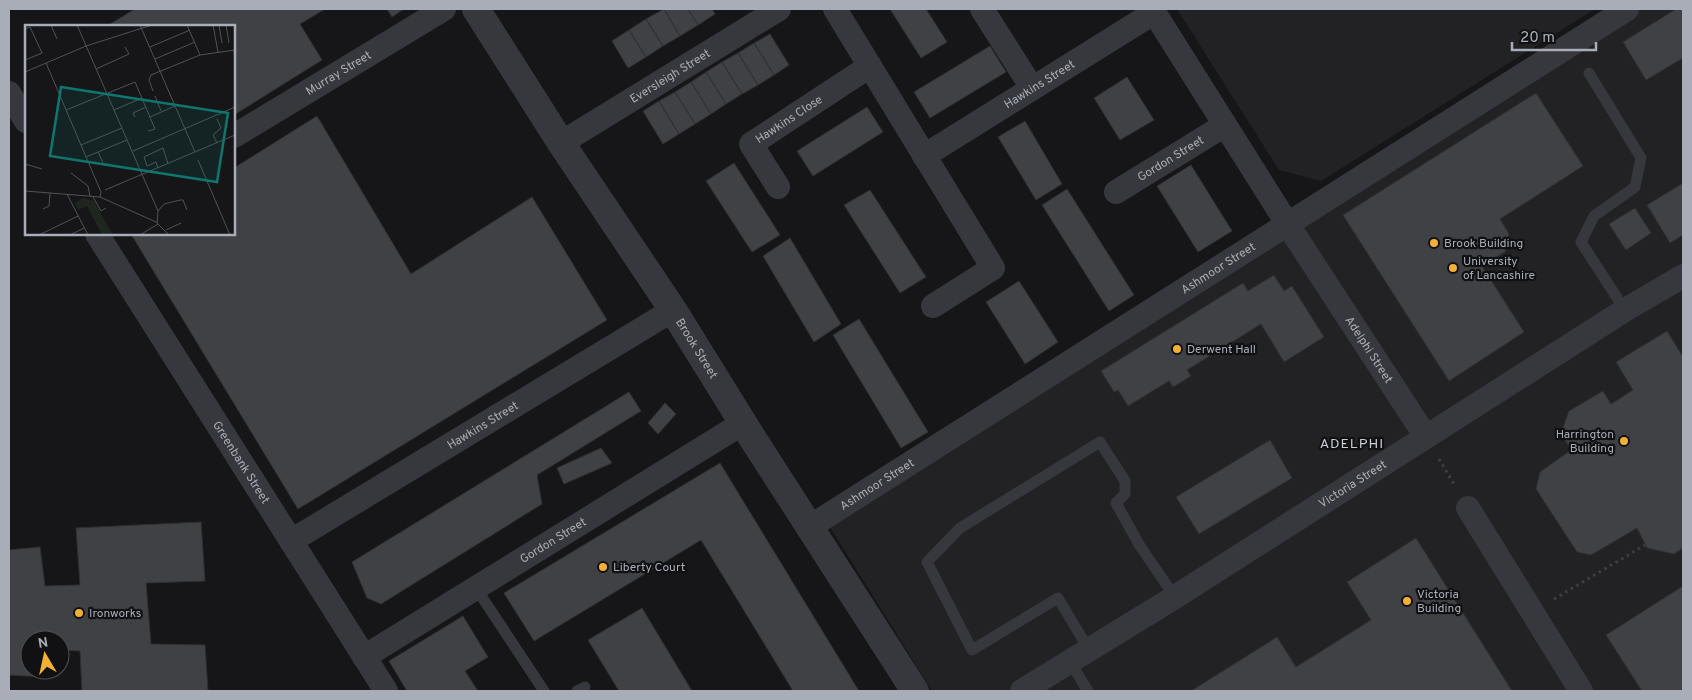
<svg xmlns="http://www.w3.org/2000/svg" width="1692" height="700" font-family="Overpass,sans-serif">
  <style>
    .built { fill: #222225 }
    .building { fill: #404145; stroke: #303034 }
    .lines { fill: none; stroke-linecap: round; stroke-linejoin: round }
    .path { stroke: #3d3f44; stroke-width: 3; stroke-dasharray: 2.5 4; stroke-linecap: butt }
    .service { stroke: #37383d; stroke-width: 11 }
    .minor { stroke: #37383d; stroke-width: 24 }
    .tertiary { stroke: #37383d; stroke-width: 28 }
    .poi-dot { fill: #f2b134; stroke: #111113; stroke-width: 2 }
    .labels { text-anchor: middle; stroke-width: 4.5; stroke-linejoin: round; paint-order: stroke }
    .street-label { font-size: 12px; fill: #a8adb8; stroke: #111113 }
    .poi-label { font-size: 12px; fill: #a8adb8; stroke: #111113; text-anchor: start }
    .neighbourhood-label { font-size: 14px; letter-spacing: 1px; fill: #c9ccd4; stroke: #111113 }
    .inset-road { fill: none; stroke: #505258; stroke-width: 1 }
    .view { fill: #0f766e; fill-opacity: 0.15; stroke: #0f766e; stroke-width: 2.5 }
    .inset-edge { fill: none; stroke: #a8adb8; stroke-width: 2.5 }
  </style>
  <rect width="100%" height="100%" fill="#161618"/>
  <!-- built -->
  <path class="built" d="M1177,9H1595L1321,181L1279,170Z
    M1616,9H1683V691H932L830,527Z"/>
  <!-- building -->
  <path class="building" d="M135,9H325L300,24L322,60L234,115V26H107Z
    M387,9H404L392,17Z
    M664,9H688L698,25L680,36Z
    M664,9L680,36L663,46L646,19Z
    M688,9H712L715,14L698,25Z
    M890,9H926L947,42L921,58Z
    M1676,9H1683V58L1646,80L1623,42Z
    M646,19L663,46L646,57L629,30Z
    M629,30L646,57L628,68L612,41Z
    M770,34L789,65L774,75L754,43Z
    M754,43L774,75L758,85L738,53Z
    M990,46L1006,72L930,118L914,92Z
    M738,53L758,85L742,94L722,62Z
    M722,62L742,94L726,104L706,72Z
    M706,72L726,104L711,114L691,82Z
    M1127,77L1154,120L1120,140L1094,98Z
    M691,82L711,114L695,124L675,92Z
    M675,92L695,124L679,134L659,101Z
    M1536,93L1583,166L1500,219L1509,234L1505,252L1482,266L1524,332L1449,381L1343,215Z
    M659,101L679,134L663,144L643,111Z
    M867,107L883,132L813,176L797,151Z
    M317,116L411,274L532,197L607,320L298,509L131,234H234V168Z
    M1025,121L1062,184L1036,200L998,137Z
    M734,163L780,235L752,252L706,181Z
    M1191,165L1232,231L1198,252L1157,186Z
    M1683,183V235L1670,243L1647,205Z
    M1067,189L1134,295L1109,311L1042,205Z
    M870,190L926,277L900,293L844,205Z
    M1635,208L1651,233L1626,250L1609,224Z
    M790,238L841,324L814,342L763,256Z
    M1274,275L1284,291L1292,286L1324,337L1284,362L1261,324L1187,370L1191,376L1173,387L1169,381L1128,406L1118,390L1114,392L1101,371L1243,283L1248,291Z
    M1019,281L1058,342L1025,364L986,302Z
    M859,319L928,432L901,448L833,335Z
    M1667,331L1683,357V548L1674,554L1647,548L1637,528L1591,555L1577,552L1536,489L1540,472L1571,450L1561,433L1569,411L1603,391L1611,404L1633,390L1616,362Z
    M629,392L641,411L537,475L542,504L381,604L367,598L352,562Z
    M665,403L676,414L658,434L648,423Z
    M1270,440L1292,478L1199,534L1176,497Z
    M601,448L612,463L564,484L557,468Z
    M720,463L859,691H793L701,540L534,641L504,593Z
    M201,522L205,581L146,583L151,644L205,645L208,691H82L80,651L60,650V640H30V670H45V677L9,675V550L40,547L45,586L80,585L76,528Z
    M1416,538L1512,691H1191L1277,637L1296,667L1371,620L1347,582Z
    M1683,586V691H1642L1606,635Z
    M642,608L692,691H619L588,640Z
    M463,616L488,657L465,671L478,691H407L389,661Z"/>
  <g class="lines">
    <!-- path -->
    <path class="path" d="M1439,459L1455,486
      M1554,599L1645,545"/>
    <!-- service -->
    <path class="service" d="M1589,73L1641,158L1635,187L1594,216L1581,242L1625,310
      M476,588L544,691
      M1089,650L1058,598L972,650L927,562L960,528L1100,442L1125,481V494L1116,503L1140,546L1175,597
      M1070,662L1088,691
      M577,691L585,687"/>
    <!-- minor -->
    <g class="minor">
      <path d="M835,9L993,268L933,306"/>
      <path d="M982,9L1032,88"/>
      <path id="s1" d="M1152,9L1288,225L1426,437"/>
      <path d="M9,93L26,121"/>
      <path id="s2" d="M234,136L444,9"/>
      <path id="s3" d="M561,143L779,9"/>
      <path id="s4" d="M924,156L1155,12"/>
      <path id="s5" d="M778,187L751,144L870,66"/>
      <path id="s6" d="M1116,192L1225,125"/>
      <path id="s7" d="M97,234L386,691"/>
      <path d="M1468,508L1581,691"/>
      <path id="s8" d="M811,526L1627,9"/>
      <path id="s9" d="M291,541L673,310"/>
      <path id="s10" d="M364,657L743,423"/>
      <path id="s11" d="M1022,691L1175,597L1625,310L1683,276"/>
    </g>
    <!-- tertiary -->
    <path class="tertiary" id="s12" d="M476,9L561,143L673,310L753,439L915,691"/>
  </g>
  <!-- markers -->
  <g class="poi-dot">
    <circle cx="1434" cy="243" r="5"/>
    <circle cx="1453" cy="268" r="5"/>
    <circle cx="1177" cy="349" r="5"/>
    <circle cx="1624" cy="441" r="5"/>
    <circle cx="603" cy="567" r="5"/>
    <circle cx="1407" cy="601" r="5"/>
    <circle cx="79" cy="613" r="5"/>
  </g>
  <g class="labels">
    <!-- street labels -->
    <g class="street-label">
      <text dy="4" stroke="none"><textPath href="#s2" startOffset="122">Murray Street</textPath></text>
      <text dy="4" stroke="none"><textPath href="#s3" startOffset="128">Eversleigh Street</textPath></text>
      <text dy="4" stroke="none"><textPath href="#s4" startOffset="136">Hawkins Street</textPath></text>
      <text dy="4" stroke="none"><textPath href="#s5" startOffset="96">Hawkins Close</textPath></text>
      <text dy="4" stroke="none"><textPath href="#s6" startOffset="64">Gordon Street</textPath></text>
      <text dy="4" stroke="none"><textPath href="#s8" startOffset="482">Ashmoor Street</textPath></text>
      <text dy="4" stroke="none"><textPath href="#s12" startOffset="405">Brook Street</textPath></text>
      <text dy="4" stroke="none"><textPath href="#s1" startOffset="404">Adelphi Street</textPath></text>
      <text dy="4" stroke="none"><textPath href="#s9" startOffset="224">Hawkins Street</textPath></text>
      <text dy="4" stroke="none"><textPath href="#s7" startOffset="270">Greenbank Street</textPath></text>
      <text dy="4" stroke="none"><textPath href="#s11" startOffset="390">Victoria Street</textPath></text>
      <text dy="4" stroke="none"><textPath href="#s8" startOffset="78">Ashmoor Street</textPath></text>
      <text dy="4" stroke="none"><textPath href="#s10" startOffset="222">Gordon Street</textPath></text>
    </g>
    <!-- poi labels -->
    <g class="poi-label">
      <text x="1444" y="247">Brook Building</text>
      <text x="1463" y="265">University<tspan x="1463" dy="14">of Lancashire</tspan></text>
      <text x="1187" y="353">Derwent Hall</text>
      <text x="1614" y="438" text-anchor="end">Harrington<tspan x="1614" dy="14">Building</tspan></text>
      <text x="613" y="571">Liberty Court</text>
      <text x="1417" y="598">Victoria<tspan x="1417" dy="14">Building</tspan></text>
      <text x="89" y="617">Ironworks</text>
    </g>
    <!-- neighbourhood labels -->
    <g class="neighbourhood-label">
      <text x="1352" y="448">ADELPHI</text>
    </g>
  </g>
  <!-- overview -->
  <g transform="translate(25 25)">
    <rect width="210" height="210" fill="#161618"/>
    <path d="M58,173L69,176L88,210H77L62,181L53,185L50,178Z" fill="#1e261f"/>
    <path class="inset-road" d="M26,0L32,14M52,0L133,186L132,198M115,0L170,127M162,0L175,30M188,0L193,27M194,0L197,18M201,0L204,18M0,4L5,2L17,28L0,35M125,22L165,5M130,34L170,17M21,38L76,167L75,172M71,44L104,29L100,22M0,47L61,21L127,0M128,66L124,55L126,50L175,30L210,25M130,71L136,86M41,85L110,57L130,104L123,106M89,85L117,73M110,92L108,88L121,82M125,92L150,81M192,118L188,110L196,103L192,94M56,120L97,103M108,126L210,82M73,127L79,140L83,139M61,132L102,115M173,135L205,210M0,139L17,144M133,143L131,137L122,141L119,132L138,123L143,139M46,148L63,161L65,171M80,165L210,110M0,166L75,172L131,197L144,210M42,169L63,210M68,172L76,186L81,183M18,184L24,181L25,168M133,186L139,179L155,175H158L162,185M141,205L156,198M14,210L53,191M45,210L59,203M115,210L133,199"/>
    <path class="view" d="M36,62L203,88L192,157L25,131Z"/>
    <rect width="210" height="210" class="inset-edge"/>
  </g>
  <!-- border -->
  <rect width="1692" height="700" fill="none" stroke="#a8adb8" stroke-width="20"/>
  <!-- north arrow -->
  <g transform="translate(45 655) rotate(351)"><circle r="24" fill="#111113" stroke="#4d4f55"/>
  <path d="M0-4L9 19L0 12L-9 19Z" fill="#f2b134"/>
  <text y="-8" font-size="14" font-weight="bold" text-anchor="middle" fill="#a8adb8">N</text>
  </g>
  <!-- scale -->
  <path d="M1512 42v8h84v-8" fill="none" stroke="#a8adb8" stroke-width="2.5"/>
  <text x="1520" y="42" font-size="15" fill="#a8adb8" stroke="#111113" stroke-width="4" paint-order="stroke">20 m</text>
</svg>
